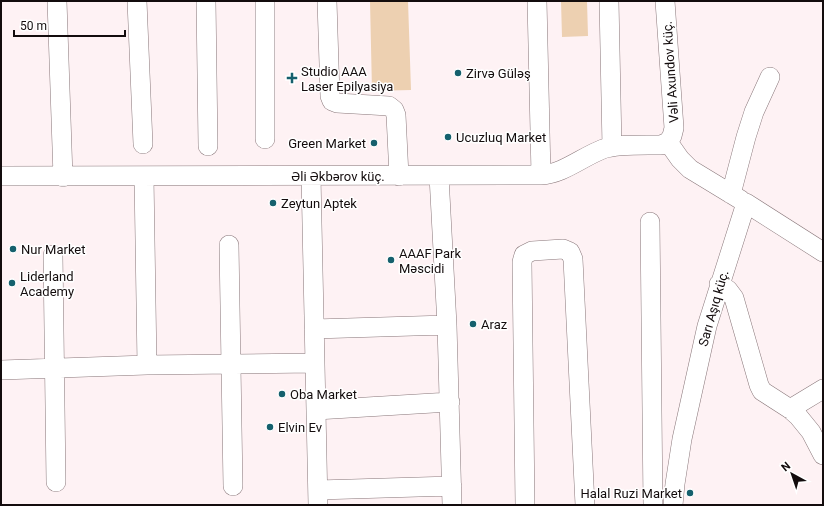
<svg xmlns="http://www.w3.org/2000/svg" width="824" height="506" font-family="Roboto,sans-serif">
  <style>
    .green { fill: #edd0b1 }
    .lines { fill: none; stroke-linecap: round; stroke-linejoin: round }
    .minor-casing { stroke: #89777a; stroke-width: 20 }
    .minor { stroke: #fff; stroke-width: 19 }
    .poi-dot { fill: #15606d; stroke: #fff; stroke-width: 1.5 }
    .labels { text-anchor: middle; stroke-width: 3; stroke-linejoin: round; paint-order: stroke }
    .poi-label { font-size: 13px; fill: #130c0d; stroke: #fff; text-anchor: start }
    .street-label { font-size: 13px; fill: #130c0d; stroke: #fff }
  </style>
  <rect width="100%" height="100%" fill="#fef2f4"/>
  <!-- green -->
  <path class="green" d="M370,1H408L411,90L372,91Z
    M561,1H587L588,36L562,37Z"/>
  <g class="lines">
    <defs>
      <path id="minor" d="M57,1L63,177
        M137,1L143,144
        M206,1L208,146
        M265,1V139
        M327,1L330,96L332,101L337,103L389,106L394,110L396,115L399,176
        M537,1L541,175
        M609,1L612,147
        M665,1L674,128L672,136L668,142
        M668,142L680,159L690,169L741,200
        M1,176L541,175C563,174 582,157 603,149C617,144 644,145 661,145L668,142
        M311,176L318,505
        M439,176L447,325L452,505
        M144,177L147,365
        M731,194L746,137L754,112L770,77
        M650,222L653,505
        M229,245L233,486
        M53,255L56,482
        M719,284L728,290L734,298L759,385L762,391L790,409L798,416L811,432L823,455
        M314,329L447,325
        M1,370L147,365L314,363
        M790,409L823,389
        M316,410L450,402
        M318,490L452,486
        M525,505L522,262L524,255L532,251L563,249L570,252L573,259L585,505
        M673,505L675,484L682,439L707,326L746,203L823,252"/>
    </defs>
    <!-- minor casing -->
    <use href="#minor" class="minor-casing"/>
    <!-- minor -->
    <use href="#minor" class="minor"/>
  </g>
  <!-- markers -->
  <g class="poi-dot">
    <circle cx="458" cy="73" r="4"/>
    <path d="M290 72h4v4h4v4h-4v4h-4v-4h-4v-4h4z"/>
    <circle cx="448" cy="137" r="4"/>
    <circle cx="374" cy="143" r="4"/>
    <circle cx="273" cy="203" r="4"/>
    <circle cx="13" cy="249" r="4"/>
    <circle cx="391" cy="260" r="4"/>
    <circle cx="12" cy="283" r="4"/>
    <circle cx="473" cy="324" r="4"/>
    <circle cx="282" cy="394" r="4"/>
    <circle cx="270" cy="427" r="4"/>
    <circle cx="690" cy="493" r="4"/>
  </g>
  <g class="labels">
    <!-- poi labels -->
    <g class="poi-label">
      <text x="301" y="76">Studio AAA<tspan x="301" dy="15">Laser Epilyasiya</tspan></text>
      <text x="466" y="78">Zirvə Güləş</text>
      <text x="456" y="142">Ucuzluq Market</text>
      <text x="366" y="148" text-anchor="end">Green Market</text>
      <text x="281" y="208">Zeytun Aptek</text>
      <text x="21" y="254">Nur Market</text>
      <text x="399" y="258">AAAF Park<tspan x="399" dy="15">Məscidi</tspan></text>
      <text x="20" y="281">Liderland<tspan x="20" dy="15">Academy</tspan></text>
      <text x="481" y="329">Araz</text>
      <text x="290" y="399">Oba Market</text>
      <text x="278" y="432">Elvin Ev</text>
      <text x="682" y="498" text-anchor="end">Halal Ruzi Market</text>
    </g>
    <!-- street labels -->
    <g class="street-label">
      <text transform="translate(670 72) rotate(-94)" y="5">Vəli Axundov küç.</text>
      <text x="338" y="181">Əli Əkbərov küç.</text>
      <text transform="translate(713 308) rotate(-74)" y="5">Sarı Aşıq küç.</text>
    </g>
  </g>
  <!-- border -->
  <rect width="824" height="506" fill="none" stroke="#130c0d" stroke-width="4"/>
  <!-- north arrow -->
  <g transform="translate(792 474) rotate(320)" stroke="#ffffff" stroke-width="3" paint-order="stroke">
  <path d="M0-3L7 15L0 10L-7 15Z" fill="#130c0d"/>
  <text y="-6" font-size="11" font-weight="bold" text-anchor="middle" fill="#130c0d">N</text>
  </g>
  <!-- scale -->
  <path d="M14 30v6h111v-6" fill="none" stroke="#130c0d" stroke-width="2"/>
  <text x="20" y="30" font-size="12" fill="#130c0d" stroke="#ffffff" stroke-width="3" paint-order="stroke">50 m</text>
</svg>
